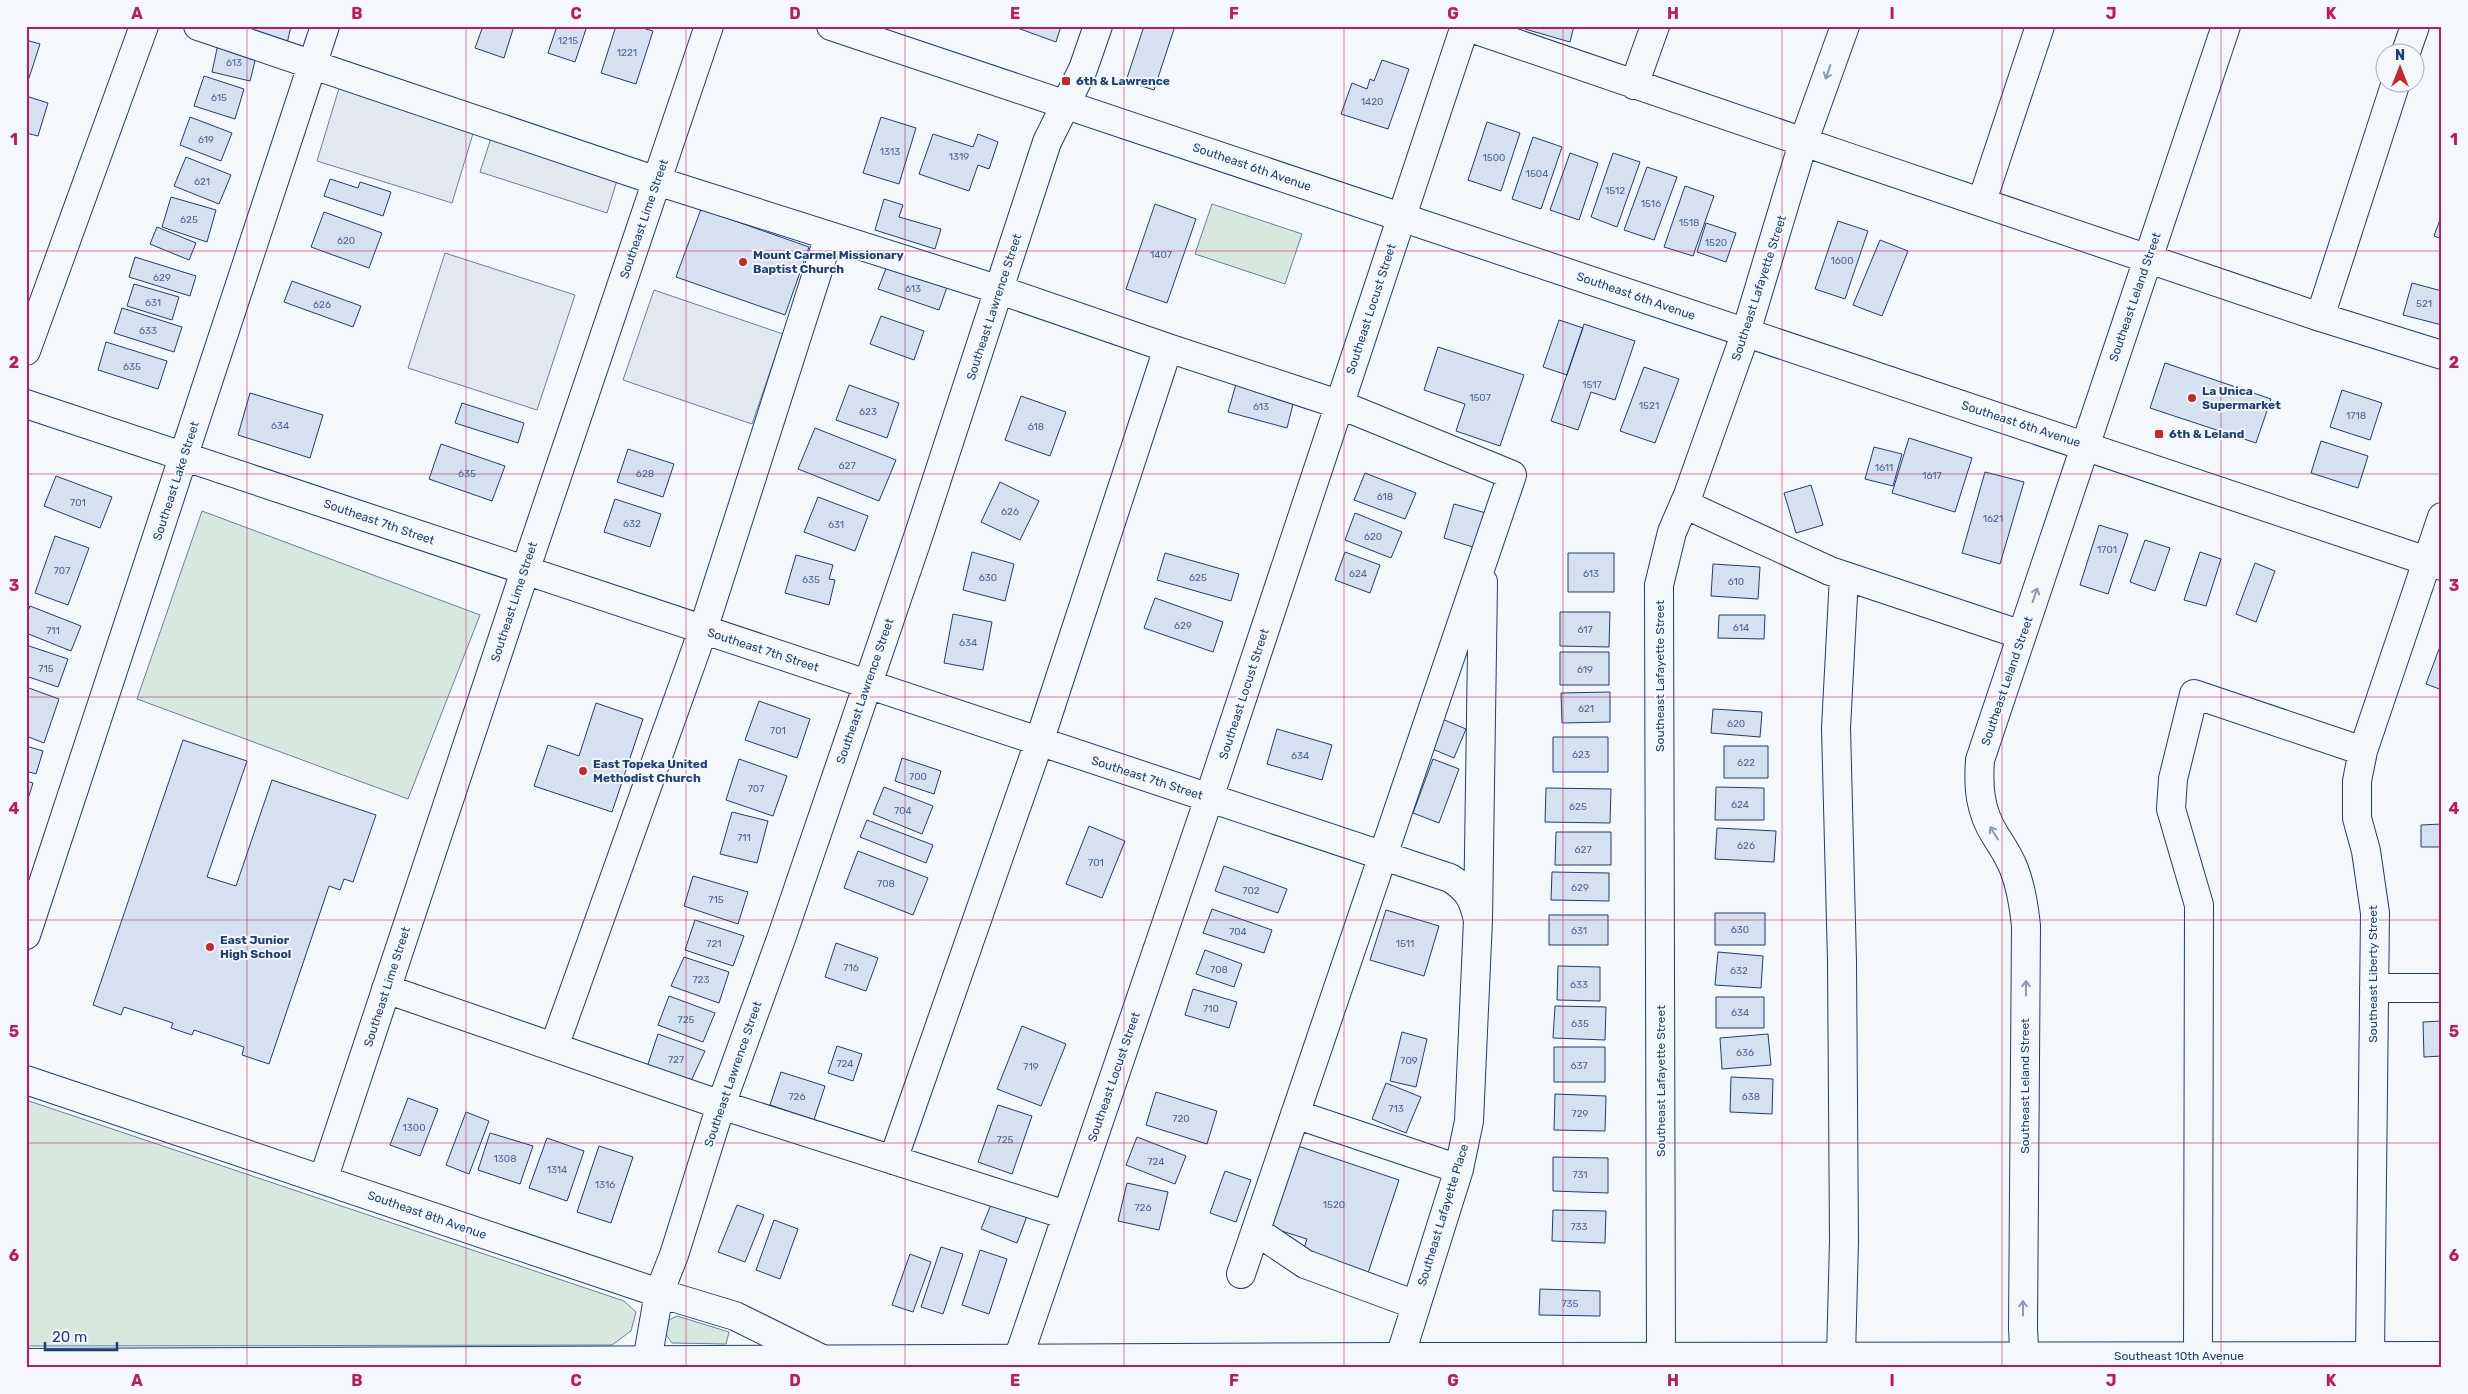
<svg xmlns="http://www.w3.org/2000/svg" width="2468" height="1394" font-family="Rubik,sans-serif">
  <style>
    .green { fill: #d7e8df; stroke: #687fa3 }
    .parking { fill: #e3e8f0; stroke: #687fa3 }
    .building { fill: #d5e0f0; stroke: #1d3f73 }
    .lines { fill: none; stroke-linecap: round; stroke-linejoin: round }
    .minor-casing { stroke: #1d3f73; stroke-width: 30 }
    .major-casing { stroke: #1d3f73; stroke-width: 30 }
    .minor { stroke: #f4f7fb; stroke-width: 28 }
    .major { stroke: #f4f7fb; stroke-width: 28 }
    .oneway { stroke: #889bb7 }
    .grid { fill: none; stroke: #c2185b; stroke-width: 1; stroke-opacity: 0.55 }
    .poi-dot { fill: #c62828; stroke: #f4f7fb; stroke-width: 2 }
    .labels { text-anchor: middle; stroke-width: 4; stroke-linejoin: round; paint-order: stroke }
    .number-label { font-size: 10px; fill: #4b6792 }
    .poi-label { font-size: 12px; font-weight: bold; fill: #1d3f73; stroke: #f4f7fb; text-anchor: start }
    .street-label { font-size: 12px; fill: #1d3f73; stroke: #f4f7fb }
    .neatline { fill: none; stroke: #c2185b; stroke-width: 2 }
    .grid-label { font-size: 16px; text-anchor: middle; font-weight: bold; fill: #c2185b }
  </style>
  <rect width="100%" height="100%" fill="#f4f7fb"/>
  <!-- green -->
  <path class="green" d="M1212,204L1302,234L1285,284L1195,254Z
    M202,511L480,615L408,799L137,699Z
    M26,1100L624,1301L636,1312L631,1331L612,1345L26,1346Z
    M677,1316L729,1332L726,1344L672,1343L665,1333L667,1321Z"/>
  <!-- parking -->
  <path class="parking" d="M340,85L475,127L452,203L317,161Z
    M493,132L619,174L607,213L480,172Z
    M445,253L575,295L537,410L408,368Z
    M654,290L783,334L752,424L623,380Z"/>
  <!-- building -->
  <path class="building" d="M237,26H291L286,48Z
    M483,26H514L504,58L475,48Z
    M557,26H587L575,62L548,53Z
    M616,26H636L653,31L636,84L601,73Z
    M1012,26H1061L1056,42Z
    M1144,26H1175L1154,90L1126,81Z
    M1526,26H1574L1570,42L1525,29Z
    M26,40L40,44L29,78L26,77Z
    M218,44L257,53L250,81L212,72Z
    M1382,60L1409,69L1388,129L1341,114L1352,83L1367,89L1370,79L1374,81Z
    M204,76L244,89L235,119L194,106Z
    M26,96L48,103L38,136L26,133Z
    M190,117L232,133L221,161L180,145Z
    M881,117L916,128L899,184L863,173Z
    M1487,122L1520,133L1501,191L1468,180Z
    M933,134L973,147L978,134L998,142L989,169L978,165L969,191L919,174Z
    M1533,137L1562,147L1541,209L1512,199Z
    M1570,153L1598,163L1579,220L1550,210Z
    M1613,153L1640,162L1617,227L1591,217Z
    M186,157L231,175L219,204L174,186Z
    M1647,167L1677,177L1654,240L1624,230Z
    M330,179L358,188L360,182L391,192L383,216L324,196Z
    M1685,186L1714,196L1693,256L1664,247Z
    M171,197L216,210L207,242L162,227Z
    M884,199L903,205L899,217L941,229L935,249L875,230Z
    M1155,204L1196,219L1167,303L1126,289Z
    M701,209L809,247L785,315L676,277Z
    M324,212L382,233L369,268L311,247Z
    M2442,214V239L2434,236Z
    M1838,221L1868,231L1845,299L1815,289Z
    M1706,223L1736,233L1726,262L1697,252Z
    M157,227L196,243L189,260L150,244Z
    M1880,240L1908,251L1882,316L1853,305Z
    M135,257L196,276L190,296L129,277Z
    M887,266L947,287L939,310L878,289Z
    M292,281L361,306L353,327L284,302Z
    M2412,283L2442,291V325L2403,315Z
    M134,284L179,297L172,320L127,306Z
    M122,308L182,327L174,352L114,333Z
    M881,316L924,331L914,360L870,344Z
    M1559,320L1583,328L1567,375L1543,367Z
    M1584,324L1635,341L1615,400L1591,392L1578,430L1551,421Z
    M106,342L167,361L158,389L98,370Z
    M1438,347L1524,375L1500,446L1456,431L1465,404L1424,390Z
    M2165,363L2271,399L2256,443L2150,408Z
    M1644,367L1679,379L1655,443L1620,431Z
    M1236,384L1294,400L1287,428L1228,412Z
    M849,385L899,403L887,438L836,420Z
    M2342,390L2382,403L2370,440L2330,427Z
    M250,393L323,415L310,458L238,435Z
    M1021,396L1066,412L1050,456L1005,440Z
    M462,403L524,423L518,443L455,423Z
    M815,428L896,460L879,501L798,469Z
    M1909,438L1972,458L1955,512L1892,493Z
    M2321,441L2368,456L2358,488L2311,473Z
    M441,444L505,466L492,501L429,479Z
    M1874,447L1902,454L1893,486L1865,479Z
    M628,449L674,464L663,497L617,482Z
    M1985,472L2024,482L2000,564L1962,553Z
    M1365,473L1416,493L1405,519L1354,500Z
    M56,476L112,497L100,528L44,506Z
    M1000,482L1039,501L1020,540L981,522Z
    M1811,485L1823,525L1796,533L1784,493Z
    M818,497L868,516L855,551L804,532Z
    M615,499L661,514L650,547L604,532Z
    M1454,504L1486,513L1476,548L1444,538Z
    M1355,513L1402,532L1391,558L1345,540Z
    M2099,525L2128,534L2108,594L2080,585Z
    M55,536L89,548L68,605L35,593Z
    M2145,540L2170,548L2155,591L2130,582Z
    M972,552L1014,564L1005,601L963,590Z
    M1345,552L1380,565L1370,593L1335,580Z
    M2200,552L2221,559L2206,606L2184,600Z
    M1165,553L1239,574L1231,601L1157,580Z
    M1568,553H1614V592H1568Z
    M796,555L833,565L829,579L835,580L829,605L785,593Z
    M2255,563L2275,571L2256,622L2236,614Z
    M1713,564L1760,567L1758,599L1711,596Z
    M1155,598L1223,622L1213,652L1144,628Z
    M30,606L81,626L71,651L26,633V616Z
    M1560,612H1610L1609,647L1560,646Z
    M953,614L992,622L983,670L944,663Z
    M1719,615H1765L1764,639L1718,638Z
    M2442,641V690L2426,684Z
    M26,645L68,659L58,687L26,676Z
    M1560,652H1609V685H1560Z
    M26,687L59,699L44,743L26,736Z
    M1610,692V722L1562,723L1561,693Z
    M759,701L810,719L797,758L745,740Z
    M596,703L643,719L612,812L534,786L548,745L579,756Z
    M1713,709L1762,712L1760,737L1711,733Z
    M1442,719L1466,729L1454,758L1430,748Z
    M1277,729L1332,745L1322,780L1267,764Z
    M1553,737H1608V772H1553Z
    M183,740L247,761L207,877L236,886L272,780L376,815L353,882L344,879L340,890L329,886L269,1064L242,1055L244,1047L194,1030L192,1035L171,1028L173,1023L124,1007L121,1015L93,1005Z
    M26,746L43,751L36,774L26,771Z
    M1724,746H1768V778H1724Z
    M902,758L941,771L934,794L895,781Z
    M739,759L787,776L773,816L726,800Z
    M1433,759L1459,769L1439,823L1413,813Z
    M26,781L33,783L27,802H26Z
    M884,787L933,806L922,834L873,814Z
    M1716,787L1764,788V820H1715Z
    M1546,788L1611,789L1610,823L1545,822Z
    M732,812L768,821L757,863L720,854Z
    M867,820L933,845L926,863L860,837Z
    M2442,824V847H2421V825Z
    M1089,826L1125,841L1102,898L1066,884Z
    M1717,828L1776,831L1774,862L1715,859Z
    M1556,832H1611V865H1555Z
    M858,851L928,878L913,915L844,888Z
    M1224,866L1287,889L1278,913L1215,891Z
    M1552,872L1609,873V901L1551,900Z
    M693,876L748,892L738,924L684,906Z
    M1212,909L1272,930L1264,953L1203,933Z
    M1386,910L1439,926L1424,976L1370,960Z
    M1715,913H1765V945H1715Z
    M1549,915H1608V945H1549Z
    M695,920L744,936L733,966L685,950Z
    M836,943L878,958L866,991L825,977Z
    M1205,950L1242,964L1234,987L1196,974Z
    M1718,952L1763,956L1761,988L1715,985Z
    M684,957L729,972L719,1003L671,986Z
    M1558,966L1600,967V1001L1557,1000Z
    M1193,989L1237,1002L1229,1028L1185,1015Z
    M669,996L715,1013L703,1042L658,1025Z
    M1716,997H1764V1028H1716Z
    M1555,1006L1606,1007L1605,1040L1553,1038Z
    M2442,1021V1056L2424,1057L2423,1022Z
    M1022,1026L1066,1044L1041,1106L997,1089Z
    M1402,1032L1427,1039L1416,1087L1390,1081Z
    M658,1034L705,1051L690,1083L647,1067Z
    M1768,1034L1771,1065L1722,1069L1720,1038Z
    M837,1046L862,1054L853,1081L828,1073Z
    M1554,1047H1605V1082H1554Z
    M781,1072L825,1086L814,1120L770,1105Z
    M1731,1077L1773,1079L1772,1114L1730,1112Z
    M1386,1083L1421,1097L1406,1133L1372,1119Z
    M1156,1092L1217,1111L1207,1144L1146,1125Z
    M1555,1094L1606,1096L1605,1131L1554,1130Z
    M408,1098L438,1109L420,1156L390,1145Z
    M998,1105L1032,1116L1012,1174L978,1162Z
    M466,1112L489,1121L469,1174L446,1165Z
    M490,1133L533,1146L520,1184L478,1170Z
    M1137,1137L1186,1156L1175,1184L1126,1165Z
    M547,1138L584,1151L567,1201L529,1188Z
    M1295,1145L1399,1180L1366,1279L1301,1257L1307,1239L1269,1227Z
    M599,1146L633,1157L611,1223L577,1212Z
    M1553,1157L1608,1158V1193L1553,1191Z
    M1225,1171L1251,1180L1236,1222L1210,1213Z
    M1127,1183L1168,1192L1159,1230L1118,1221Z
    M992,1202L1027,1216L1017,1243L981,1229Z
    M737,1205L764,1215L745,1262L718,1252Z
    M1553,1210L1606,1211L1605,1243L1552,1241Z
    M774,1220L798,1229L780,1279L756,1270Z
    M941,1247L963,1254L943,1314L921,1307Z
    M980,1250L1007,1259L989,1314L962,1305Z
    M910,1254L931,1262L913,1312L892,1305Z
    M1540,1289L1600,1291V1316L1539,1315Z"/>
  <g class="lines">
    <defs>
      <path id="minor" d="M198,26L657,181L1000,290L1168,348L1039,742L893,1160
        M1465,26C1750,124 2034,221 2320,317L2396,82
        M2406,52L2415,26
        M1634,85L1655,26
        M1982,201L2040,26
        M2320,317L2442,355
        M1168,348L1341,405L1512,475L1241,1274
        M26,351L144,26
        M26,404L1450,878C1469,890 1473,899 1478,920
        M1684,504L1830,571L2022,635
        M26,935L325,26
        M2374,988H2442
        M386,989L721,1105L1066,1215
        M554,1047L703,630L829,236
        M26,1080L659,1293L735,1316L824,1360
        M1295,1114L1459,1169
        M323,1180L525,571L709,26
        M1256,1231L1305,1264L1416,1305
        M2198,1356L2199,905L2171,809L2173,779L2194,694L2363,751
        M2370,1356L2375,913L2366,851L2357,818V781L2363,751L2442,517
        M1400,1357L1459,1169L1469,1121L1478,920L1483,582
        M1661,1357L1659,585L1672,532L1688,495L1746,332L1803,143L1845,26
        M1841,1357L1844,1241L1842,961L1836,728L1844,576
        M1018,1359L1209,798L1465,26
        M647,1361L659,1293L674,1255L721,1105L782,936L919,534L1047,142L1083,69L1098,26
        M2025,1368L2023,1328L2026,926C2024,906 2021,887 2014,869C2009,856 2002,846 1995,835C1980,811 1978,788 1980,760L2226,26"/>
      <path id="major" d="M831,26L2442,566
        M26,1363L1400,1357L2442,1356"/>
    </defs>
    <!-- minor casing -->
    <use href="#minor" class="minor-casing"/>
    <!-- major casing -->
    <use href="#major" class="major-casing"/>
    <!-- minor -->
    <use href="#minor" class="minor"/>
    <!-- major -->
    <use href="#major" class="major"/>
  </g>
  <!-- one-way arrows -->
  <defs><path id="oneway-shaft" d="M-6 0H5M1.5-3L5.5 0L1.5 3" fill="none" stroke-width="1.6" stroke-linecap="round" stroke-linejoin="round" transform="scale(1.25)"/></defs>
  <g class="oneway">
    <use href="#oneway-shaft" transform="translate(1828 72) rotate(109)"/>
    <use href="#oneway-shaft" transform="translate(2035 595) rotate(-71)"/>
    <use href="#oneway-shaft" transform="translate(1994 833) rotate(-122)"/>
    <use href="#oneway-shaft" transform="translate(2026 988) rotate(-90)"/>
    <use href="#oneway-shaft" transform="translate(2023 1308) rotate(-90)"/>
  </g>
  <!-- grid -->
  <path class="grid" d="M247,26V1368M466,26V1368M686,26V1368M905,26V1368M1124,26V1368M1344,26V1368M1563,26V1368M1782,26V1368M2002,26V1368M2221,26V1368M26,251H2442M26,474H2442M26,697H2442M26,920H2442M26,1143H2442"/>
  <!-- markers -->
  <g class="poi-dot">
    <rect x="1061" y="76" width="10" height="10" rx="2.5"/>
    <circle cx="743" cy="262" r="5"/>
    <circle cx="2192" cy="398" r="5"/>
    <rect x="2154" y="429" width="10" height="10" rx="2.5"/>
    <circle cx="583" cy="771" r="5"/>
    <circle cx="210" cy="947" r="5"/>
  </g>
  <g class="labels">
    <!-- number labels -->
    <g class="number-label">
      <text x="568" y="44">1215</text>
      <text x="627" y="56">1221</text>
      <text x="234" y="66">613</text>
      <text x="219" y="101">615</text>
      <text x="1372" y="105">1420</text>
      <text x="206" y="143">619</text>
      <text x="890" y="155">1313</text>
      <text x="959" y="160">1319</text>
      <text x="1494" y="161">1500</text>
      <text x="1537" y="177">1504</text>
      <text x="202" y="185">621</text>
      <text x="1615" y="194">1512</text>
      <text x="1651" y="207">1516</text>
      <text x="189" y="223">625</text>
      <text x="1689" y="226">1518</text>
      <text x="346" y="244">620</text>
      <text x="1716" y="246">1520</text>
      <text x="1161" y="258">1407</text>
      <text x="1842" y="264">1600</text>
      <text x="162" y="281">629</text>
      <text x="913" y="292">613</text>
      <text x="153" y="306">631</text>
      <text x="2424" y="307">521</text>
      <text x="322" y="308">626</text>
      <text x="148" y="334">633</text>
      <text x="132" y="370">635</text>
      <text x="1592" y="388">1517</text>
      <text x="1480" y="401">1507</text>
      <text x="1649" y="409">1521</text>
      <text x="1261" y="410">613</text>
      <text x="868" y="415">623</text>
      <text x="2356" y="419">1718</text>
      <text x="280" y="429">634</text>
      <text x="1036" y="430">618</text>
      <text x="847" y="469">627</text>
      <text x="1884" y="471">1611</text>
      <text x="467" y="477">635</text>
      <text x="645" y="477">628</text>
      <text x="1932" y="479">1617</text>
      <text x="1385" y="500">618</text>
      <text x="78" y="506">701</text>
      <text x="1010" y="515">626</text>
      <text x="1993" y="522">1621</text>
      <text x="632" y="527">632</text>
      <text x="836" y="528">631</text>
      <text x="1373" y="540">620</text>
      <text x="2107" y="553">1701</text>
      <text x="62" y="574">707</text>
      <text x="1358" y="577">624</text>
      <text x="1591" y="577">613</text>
      <text x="988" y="581">630</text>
      <text x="1198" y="581">625</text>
      <text x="811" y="583">635</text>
      <text x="1736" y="585">610</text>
      <text x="1183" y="629">629</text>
      <text x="1741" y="631">614</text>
      <text x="1585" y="633">617</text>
      <text x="53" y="634">711</text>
      <text x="968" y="646">634</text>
      <text x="46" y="672">715</text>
      <text x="1585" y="673">619</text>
      <text x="1586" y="712">621</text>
      <text x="1736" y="727">620</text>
      <text x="778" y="734">701</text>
      <text x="1581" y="758">623</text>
      <text x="1300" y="759">634</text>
      <text x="1746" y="766">622</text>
      <text x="918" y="780">700</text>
      <text x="756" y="792">707</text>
      <text x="1740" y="808">624</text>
      <text x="1578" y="810">625</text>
      <text x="903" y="814">704</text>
      <text x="744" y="841">711</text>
      <text x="1746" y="849">626</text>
      <text x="1583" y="853">627</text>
      <text x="1096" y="866">701</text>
      <text x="886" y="887">708</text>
      <text x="1580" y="891">629</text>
      <text x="1251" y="894">702</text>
      <text x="716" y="903">715</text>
      <text x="1740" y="933">630</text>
      <text x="1579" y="934">631</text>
      <text x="1238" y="935">704</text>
      <text x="714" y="947">721</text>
      <text x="1405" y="947">1511</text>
      <text x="851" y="971">716</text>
      <text x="1219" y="973">708</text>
      <text x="1739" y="974">632</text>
      <text x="701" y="983">723</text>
      <text x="1579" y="988">633</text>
      <text x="1211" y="1012">710</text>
      <text x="1740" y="1016">634</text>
      <text x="686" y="1023">725</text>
      <text x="1580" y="1027">635</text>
      <text x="1745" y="1056">636</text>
      <text x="676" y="1063">727</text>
      <text x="1409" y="1064">709</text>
      <text x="845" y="1067">724</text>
      <text x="1579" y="1069">637</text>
      <text x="1031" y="1070">719</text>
      <text x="797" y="1100">726</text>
      <text x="1751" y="1100">638</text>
      <text x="1396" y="1112">713</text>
      <text x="1580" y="1117">729</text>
      <text x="1181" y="1122">720</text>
      <text x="414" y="1131">1300</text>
      <text x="1005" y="1143">725</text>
      <text x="505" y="1162">1308</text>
      <text x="1156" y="1165">724</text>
      <text x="557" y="1173">1314</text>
      <text x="1580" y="1178">731</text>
      <text x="605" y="1188">1316</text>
      <text x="1334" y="1208">1520</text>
      <text x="1143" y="1211">726</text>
      <text x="1579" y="1230">733</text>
      <text x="1570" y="1307">735</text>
    </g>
    <!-- poi labels -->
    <g class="poi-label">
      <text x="1076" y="85">6th &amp; Lawrence</text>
      <text x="753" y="259">Mount Carmel Missionary<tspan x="753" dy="14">Baptist Church</tspan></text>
      <text x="2202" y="395">La Unica<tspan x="2202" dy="14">Supermarket</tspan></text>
      <text x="2169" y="438">6th &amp; Leland</text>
      <text x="593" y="768">East Topeka United<tspan x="593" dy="14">Methodist Church</tspan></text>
      <text x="220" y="944">East Junior<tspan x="220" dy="14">High School</tspan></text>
    </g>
    <!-- street labels -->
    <g class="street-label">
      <text transform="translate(1252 167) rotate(19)" y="4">Southeast 6th Avenue</text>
      <text transform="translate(644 219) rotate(-71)" y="4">Southeast Lime Street</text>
      <text transform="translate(1759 288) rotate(-72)" y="4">Southeast Lafayette Street</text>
      <text transform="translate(1636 296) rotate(19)" y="4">Southeast 6th Avenue</text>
      <text transform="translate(2135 297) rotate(-71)" y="4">Southeast Leland Street</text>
      <text transform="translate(994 307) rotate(-72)" y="4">Southeast Lawrence Street</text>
      <text transform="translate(1371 309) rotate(-72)" y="4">Southeast Locust Street</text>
      <text transform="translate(2021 424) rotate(18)" y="4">Southeast 6th Avenue</text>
      <text transform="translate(176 481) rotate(-72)" y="4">Southeast Lake Street</text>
      <text transform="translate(379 522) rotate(19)" y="4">Southeast 7th Street</text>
      <text transform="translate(514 602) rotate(-72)" y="4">Southeast Lime Street</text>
      <text transform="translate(763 650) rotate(18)" y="4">Southeast 7th Street</text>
      <text transform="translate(1660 676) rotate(-90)" y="4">Southeast Lafayette Street</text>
      <text transform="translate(2007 681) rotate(-71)" y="4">Southeast Leland Street</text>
      <text transform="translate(865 691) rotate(-71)" y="4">Southeast Lawrence Street</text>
      <text transform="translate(1244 694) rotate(-72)" y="4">Southeast Locust Street</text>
      <text transform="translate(1147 778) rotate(18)" y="4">Southeast 7th Street</text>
      <text transform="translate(2373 974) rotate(-90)" y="4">Southeast Liberty Street</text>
      <text transform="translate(387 987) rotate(-72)" y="4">Southeast Lime Street</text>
      <text transform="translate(733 1074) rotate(-71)" y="4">Southeast Lawrence Street</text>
      <text transform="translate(1114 1077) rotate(-71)" y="4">Southeast Locust Street</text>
      <text transform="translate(1661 1081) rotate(-90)" y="4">Southeast Lafayette Street</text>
      <text transform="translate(2025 1086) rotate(-90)" y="4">Southeast Leland Street</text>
      <text transform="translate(427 1215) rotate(19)" y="4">Southeast 8th Avenue</text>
      <text transform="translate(1443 1215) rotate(-73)" y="4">Southeast Lafayette Place</text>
      <text x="2179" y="1360">Southeast 10th Avenue</text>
    </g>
  </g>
  <!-- border -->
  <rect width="2468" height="1394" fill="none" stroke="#f4f7fb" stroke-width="55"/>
  <!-- north arrow -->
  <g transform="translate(2400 68)"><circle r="24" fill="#f4f7fb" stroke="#9eadc5"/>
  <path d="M0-4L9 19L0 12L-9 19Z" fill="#c62828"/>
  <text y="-8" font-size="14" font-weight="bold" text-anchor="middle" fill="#1d3f73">N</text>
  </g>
  <!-- scale -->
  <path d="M45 1342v8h72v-8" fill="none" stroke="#1d3f73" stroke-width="2.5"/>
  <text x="52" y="1342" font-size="15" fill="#1d3f73" stroke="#f4f7fb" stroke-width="4" paint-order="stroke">20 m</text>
  <rect x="28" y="28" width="2412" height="1338" class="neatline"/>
  <g class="grid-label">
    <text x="137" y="19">A</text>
    <text x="357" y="19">B</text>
    <text x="576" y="19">C</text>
    <text x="795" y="19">D</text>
    <text x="1015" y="19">E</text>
    <text x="1234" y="19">F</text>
    <text x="1453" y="19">G</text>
    <text x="1673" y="19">H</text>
    <text x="1892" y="19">I</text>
    <text x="2111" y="19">J</text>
    <text x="2331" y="19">K</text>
    <text x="14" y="145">1</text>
    <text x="2454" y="145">1</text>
    <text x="14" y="368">2</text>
    <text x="2454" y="368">2</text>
    <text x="14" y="591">3</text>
    <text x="2454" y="591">3</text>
    <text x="14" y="814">4</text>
    <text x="2454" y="814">4</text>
    <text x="14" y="1037">5</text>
    <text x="2454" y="1037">5</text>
    <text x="14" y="1261">6</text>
    <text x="2454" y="1261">6</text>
    <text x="137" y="1386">A</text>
    <text x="357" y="1386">B</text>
    <text x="576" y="1386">C</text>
    <text x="795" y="1386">D</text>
    <text x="1015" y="1386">E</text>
    <text x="1234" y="1386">F</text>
    <text x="1453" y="1386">G</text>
    <text x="1673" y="1386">H</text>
    <text x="1892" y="1386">I</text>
    <text x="2111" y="1386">J</text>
    <text x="2331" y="1386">K</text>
  </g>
</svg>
